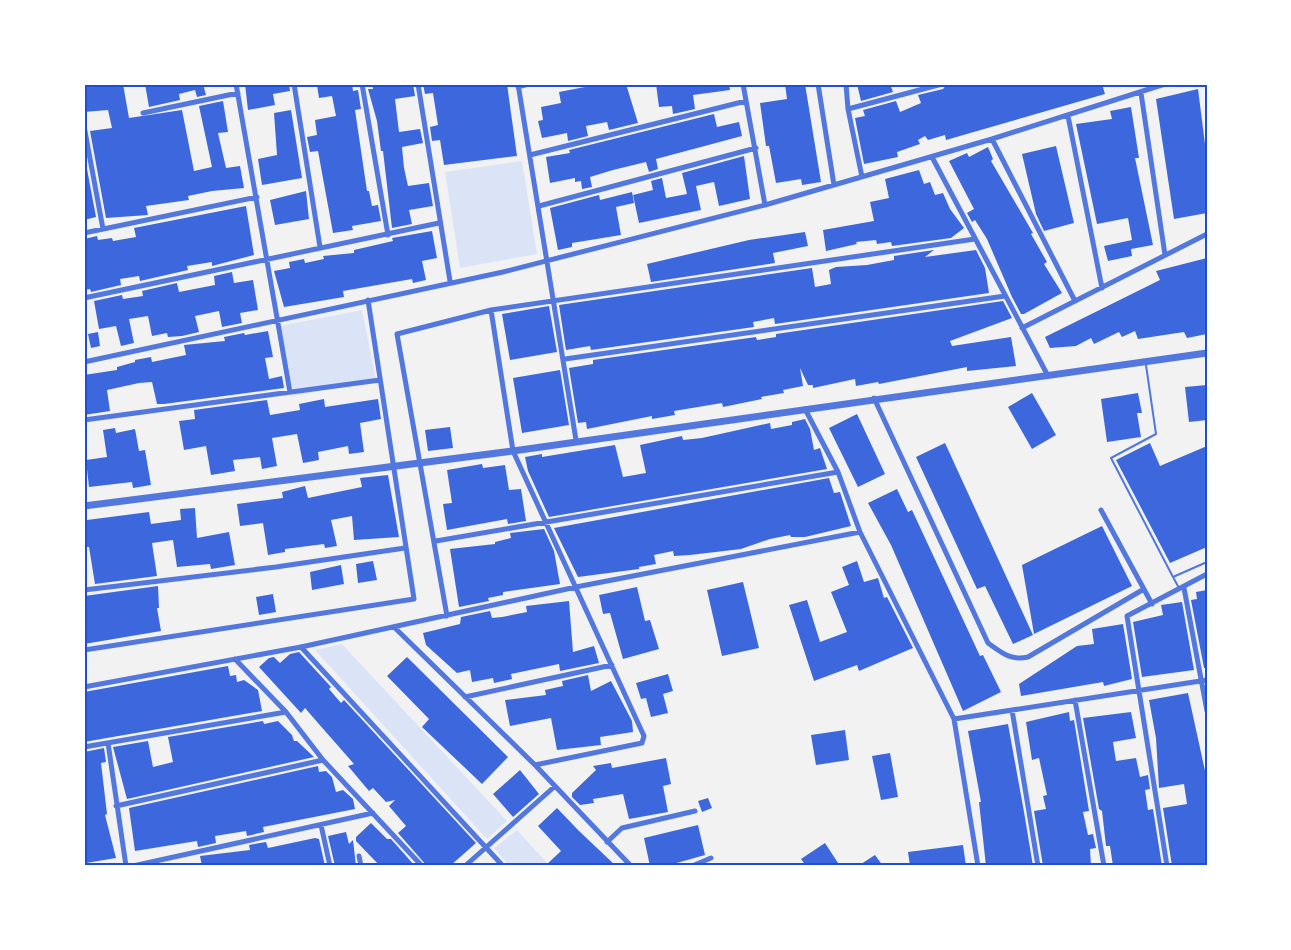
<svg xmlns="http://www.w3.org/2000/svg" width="1291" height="950" font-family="Lora,serif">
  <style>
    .green { fill: #dbe4f7 }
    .building { fill: #3d67dc }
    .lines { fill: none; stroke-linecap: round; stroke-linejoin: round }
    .service { stroke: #5277de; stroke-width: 2 }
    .minor { stroke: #5277de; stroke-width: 5 }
    .tertiary { stroke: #5277de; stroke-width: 7 }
    .neatline { fill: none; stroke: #1d4ed8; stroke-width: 2 }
  </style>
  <rect width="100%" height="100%" fill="#f2f2f2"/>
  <!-- green -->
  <path class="green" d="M522,161L537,254L460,268L445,172Z
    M362,310L376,380L294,396L280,326Z
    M342,644L507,821L487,839L315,650Z
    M517,830L550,866H509L494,848Z"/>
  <!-- building -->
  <path class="building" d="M84,84H123L129,118L182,110L194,171L212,167L199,106L223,101L228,132L218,133L226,168L240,166L244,188L212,191L188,196L189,200L146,206L148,215L106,218L90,131L112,128L108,110L84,112Z
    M145,84H203L206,95L197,97L195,90L179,94L180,100L149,107Z
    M245,84H289L290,91L273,94L275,105L248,110Z
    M352,84L353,91L358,90L361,109L355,110L367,191H369L372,206L378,205L381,221L352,226L353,230L333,233L318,151L310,152L307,137L317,135L315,120L336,116L332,96L319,98L317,85Z
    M372,84H413L415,96L395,99L399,132L420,129L423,143L402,147L404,168L408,186L429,183L433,206L409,210L412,224L392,228L383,151H381L377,121L368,89H373Z
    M423,84H507L517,156L444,165L440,140L432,141L430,127L438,125L433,93L425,94Z
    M584,84H626L638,123L609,130L607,122L586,126L588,136L568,141L567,133L542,138L538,121L543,120L541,107L561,103L559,92L585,87Z
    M656,84H729L730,90L693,95L695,109L673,114L672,106L659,107Z
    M785,84H805L821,182L802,185L801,179L776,183L769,146H766L760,103L787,99Z
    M857,84H890L893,92L861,101Z
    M947,84H957L958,87L972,84H1102L1105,94L946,140L945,135L928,140L925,136L918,140L920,144L897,152L898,157L864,164L855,118L865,116L863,110L896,101L900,112L921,103L918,95L943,89Z
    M1198,89L1207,160V213L1174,219L1156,99Z
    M1131,107L1139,158H1135L1153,245L1131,249L1132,256L1108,261L1104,246L1132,240L1128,218L1097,224L1076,124L1112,119L1110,111Z
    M291,110L302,178L262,185L258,159L277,155L274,113Z
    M714,114L717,127L739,122L742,136L656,159L658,169L649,172L646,162L613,170L590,177L592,187L582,189L581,181L575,182V178L550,183L546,157L570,153L569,150Z
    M1056,146L1074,223L1044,231L1036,214L1022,154Z
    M988,147L993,159L991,161L1033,233L1031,234L1047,262L1044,264L1062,293L1024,314H1021L1012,297L987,239L975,220L972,222L967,213L974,209L949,161L967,153L969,157Z
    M84,153L96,217L84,220Z
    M744,156L750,199L719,206L714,182L696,186L701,210L639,223L633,195L653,190L651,181L662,178L666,198L687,194L682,173Z
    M919,170L924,184L930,182L935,195L943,193L950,209L964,228L951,238L892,246L891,242L877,244L876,240L856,242L857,244L826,251L823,230L874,221L870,202L889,198L885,179Z
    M306,191L309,219L275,225L270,200Z
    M632,192L634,203L616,207L621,235L572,243V247L558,250L550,208L599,195L600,200Z
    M246,206L254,255L212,266V262L187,266L188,270L140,281L139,276L120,279L121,285L91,292L90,289L84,290V239L97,236L98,240L112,238L113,241L136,237L134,228Z
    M432,231L437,258L422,261L426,280L413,283L412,279L343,291L344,297L284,307L274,271L290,268L289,262L304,259L305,263L324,259L323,256L354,253V250L393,241L392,238Z
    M805,232L808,246L773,253L775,263L651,282L647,264L749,240Z
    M934,250L925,257L976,250L985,268L989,293L775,324L774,318L753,322L754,327L591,350L590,346L566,350L559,305L812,268L815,287L831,284L829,270L836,267L867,265L894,260V256Z
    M1207,258V334L1187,338L1184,332L1138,339L1135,331L1122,337L1119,332L1094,344L1091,338L1076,346L1050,348L1045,337L1160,280L1156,271Z
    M232,272L234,283L253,280L258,310L240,313L242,323L222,327L219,311L195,316L199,332L182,336L168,337L167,333L152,336L148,316L129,319L134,343L121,346L116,326L99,329L94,301L122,295L123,299L143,296L142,291L177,283L179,292L215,285L214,276Z
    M1003,301L1012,318L950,341L952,346L1011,337L1016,366L967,371V367L879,384L878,382L856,386L855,379L813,388V385H808L800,368L803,386L783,390L784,393L761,397L762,399L723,407L722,403L674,411L675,415L652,419V416L587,429L586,422L578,423L569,368L593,364V360L756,337L757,340L776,337V334Z
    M549,306L557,352L510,360L502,314Z
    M268,331L273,357L265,358L269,379L282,376L284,388L164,404H157L152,382L139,383L107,390L110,411L84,415V375L117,370V367L135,362V360L151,357L152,362L186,355L184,345L225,341L224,337L244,333L245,335Z
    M98,332L100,346L91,348L88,334Z
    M560,370L569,425L522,433L513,378Z
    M1207,385V420L1189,422L1185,387Z
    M1032,393L1056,435L1032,449L1008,407Z
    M1138,393L1142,413H1137L1141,437L1107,442L1101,399Z
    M324,399L325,407L378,399L381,419L360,423L364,452L349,454L348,446L318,452L319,460L303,463L297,434L272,438L277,466L262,469L260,457L233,460L235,471L211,475L206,446L184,450L179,421L195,419L194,410L267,400L270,415L300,410L299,404Z
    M857,414L885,474L858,487L829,428Z
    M805,419L810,429L814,450L820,448L827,469L549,517L528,471L525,457L542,454V457L615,445L623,477L646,473L640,445L682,436L683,440L702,438L770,423L771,429L792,425V422Z
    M450,427L453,448L428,451L425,430Z
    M115,428L116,433L135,429L139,451L145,450L151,485L133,488L132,482L89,487L86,460L107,457L103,430Z
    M945,443L1033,635L1013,644L985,586L977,589L916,457Z
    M1150,443L1160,466L1207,446V547L1170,563L1116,460Z
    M482,464L483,468L505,465L509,490L521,489L526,521L508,524L507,519L447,530L443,504L452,503L447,470Z
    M388,475L399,537L354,540L352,516L331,520L337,546L325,548L324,544L285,549V552L268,555L263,523L240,526L237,504L283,498L282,492L305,486L308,498L362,487L360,478Z
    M829,478L834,493L840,492L851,526L805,537H791L790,535L770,539L741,549L690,555L674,556L673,551L654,555L656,564L639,567V569L578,577L554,528Z
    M897,489L908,512L912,510L980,656L983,655L1001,692L963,711L891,545L868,503Z
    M195,508L197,538L229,532L235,565L211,569L210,564L177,567L173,540L152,543L157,576L95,584L89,547H84V523L87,520L149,512L151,524L181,520L180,509Z
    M1102,526L1132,586L1034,634L1022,565Z
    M544,529L554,551L560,584L503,592V595L488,598L489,601L459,607L450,549L495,544V542L511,538L510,533Z
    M373,561L377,580L358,583L356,564Z
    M857,561L864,582L878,578L884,598L887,597L913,648L859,671L857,665L814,681L789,605L807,600L820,642L847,632L831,592L849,585L842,567Z
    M341,565L344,584L312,590L310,572Z
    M743,582L759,648L722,656L707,590Z
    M158,586L159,608H157L161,631L84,644V596Z
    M637,587L645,621L650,620L659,649L623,659L610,613L603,614L599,595Z
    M1207,590V668H1204L1191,600L1197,599L1196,592Z
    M273,594L276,612L259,615L256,597Z
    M569,601L573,652L594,646L599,663L560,671L559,664L511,674L512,679L494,683L493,678L472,682L470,670L457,673L426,645L423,633L460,624L461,617L490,611L492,618L502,617L527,612L526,606Z
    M1182,602L1194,670L1142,677L1133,622L1163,615L1161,605Z
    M1123,624L1132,679L1104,686L1103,682L1021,696L1019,684L1077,646L1094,644L1092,629Z
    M299,652L331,687L329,689L341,703L344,700L476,843L450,866H427L398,833L406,826L389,806L395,800L386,802L373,788L369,791L348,766L354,764L318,723L305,708L301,713L259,667L269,658L274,657L280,663L290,654Z
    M407,657L508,757L482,784L422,727L429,719L387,676Z
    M228,666L230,676L236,675L237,682L244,680L258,690L262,711L84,742V692Z
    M668,674L673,691L663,694L668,713L651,717L646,698L641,699L636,683Z
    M588,675L591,691L611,681L632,721L633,732L600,737L601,745L557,750L551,718L510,726L505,700L546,695L545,690L563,686L562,681Z
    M1188,693L1207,780V865L1172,866L1163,808L1187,804L1184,784L1159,788L1156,738L1149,700Z
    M1069,712L1070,721L1074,720L1089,811L1083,812L1088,835L1093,834L1096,848L1090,849L1091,866H1043L1034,811L1046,809L1043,796L1047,795L1039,758L1032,760L1026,722Z
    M1131,712L1136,738L1113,742L1116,761L1136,758L1140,777L1148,775L1150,789L1145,790L1148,810L1153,809L1162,866H1113L1110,846H1106L1102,811L1099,809L1083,718Z
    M263,721L264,724L278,721L292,735L294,741H297L314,757L127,799L113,747L148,741L153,767L173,762L168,737Z
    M1008,724L1024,812L1033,866H986L979,802H981L968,731Z
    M845,730L849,760L816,765L811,735Z
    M104,748L106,762L101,763L107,814L105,815L116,858L86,863L84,752Z
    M890,753L898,797L881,800L872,756Z
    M666,758L671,784L663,786L668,812L629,819L623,794L593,799L594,803L580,805L572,797V793L596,770L593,766L611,763L612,768Z
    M318,766L319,772L326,771L332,777L336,792L343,790L353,799L355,809L263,827L264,832L247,836L246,831L215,836L216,843L198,847L197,841L135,851L129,808Z
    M520,770L539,794L513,817L493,794Z
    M708,798L712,808L702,812L698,801Z
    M557,808L578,830L616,866H545L561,851L538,826Z
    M371,823L387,839H391L415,866H380L356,841V837Z
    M698,825L705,855L666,866H650L644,838Z
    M346,832L349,844L353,840L356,866H335L328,836Z
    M315,838L319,839L325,866H202L200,856L250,850L249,845L266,842L268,848Z
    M825,843L840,866H806L801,859Z
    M963,845L966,866H910L908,852Z
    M875,855L883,866H858Z"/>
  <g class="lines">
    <!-- service -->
    <path class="service" d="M1146,365L1156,434L1111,458L1173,577L1207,562
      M1173,577L1179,588"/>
    <!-- minor -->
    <path class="minor" d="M236,84L290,392
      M294,84L320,247
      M362,84L388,235
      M418,84L450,281
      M518,84L576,440
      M743,84L765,205
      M818,84L834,185
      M846,84L848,109L862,177
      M518,87L528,84
      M1141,93L1165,255
      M848,109L942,84
      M143,113L238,93
      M1068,116L1102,288
      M84,126L103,229
      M992,139L1075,301
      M530,155L746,101
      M932,157L1047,374
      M539,206L756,148
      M84,233L257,197
      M84,298L439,223
      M491,310L513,451L644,736L642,743L535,765
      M1022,328L1207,234
      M565,359L1005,296
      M84,362L503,272L765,205L992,139L1165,84
      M874,398L988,643C1002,653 1011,661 1028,657L1144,589
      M805,409L838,472L860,532L954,719L978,866
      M84,420L380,380
      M1101,510L1152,604
      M436,541L838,472
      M1184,588L1207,711
      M84,590L276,567L405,548
      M447,616L397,334L491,310L975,239
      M394,627L535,765L631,866
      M301,647L503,866
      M84,650L414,599L368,300
      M235,659L286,712L323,760L422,866
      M84,687L301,647L576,587L860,532
      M465,697L612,665
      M1075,700L1104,866
      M1012,710L1038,866
      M954,719L1207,680
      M108,743L126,866
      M84,747L286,712
      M116,806L323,760
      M321,825L330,866
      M607,842L622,828L695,811
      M359,856L361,866
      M133,866L373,813
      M465,866L554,787
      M692,866L711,858
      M1167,866L1127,616L1207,574"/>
    <!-- tertiary -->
    <path class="tertiary" d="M84,506L513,451L1207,353"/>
  </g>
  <!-- border -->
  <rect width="1291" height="950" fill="none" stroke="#ffffff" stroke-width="171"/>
  <rect x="86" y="86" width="1120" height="778" class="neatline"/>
</svg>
